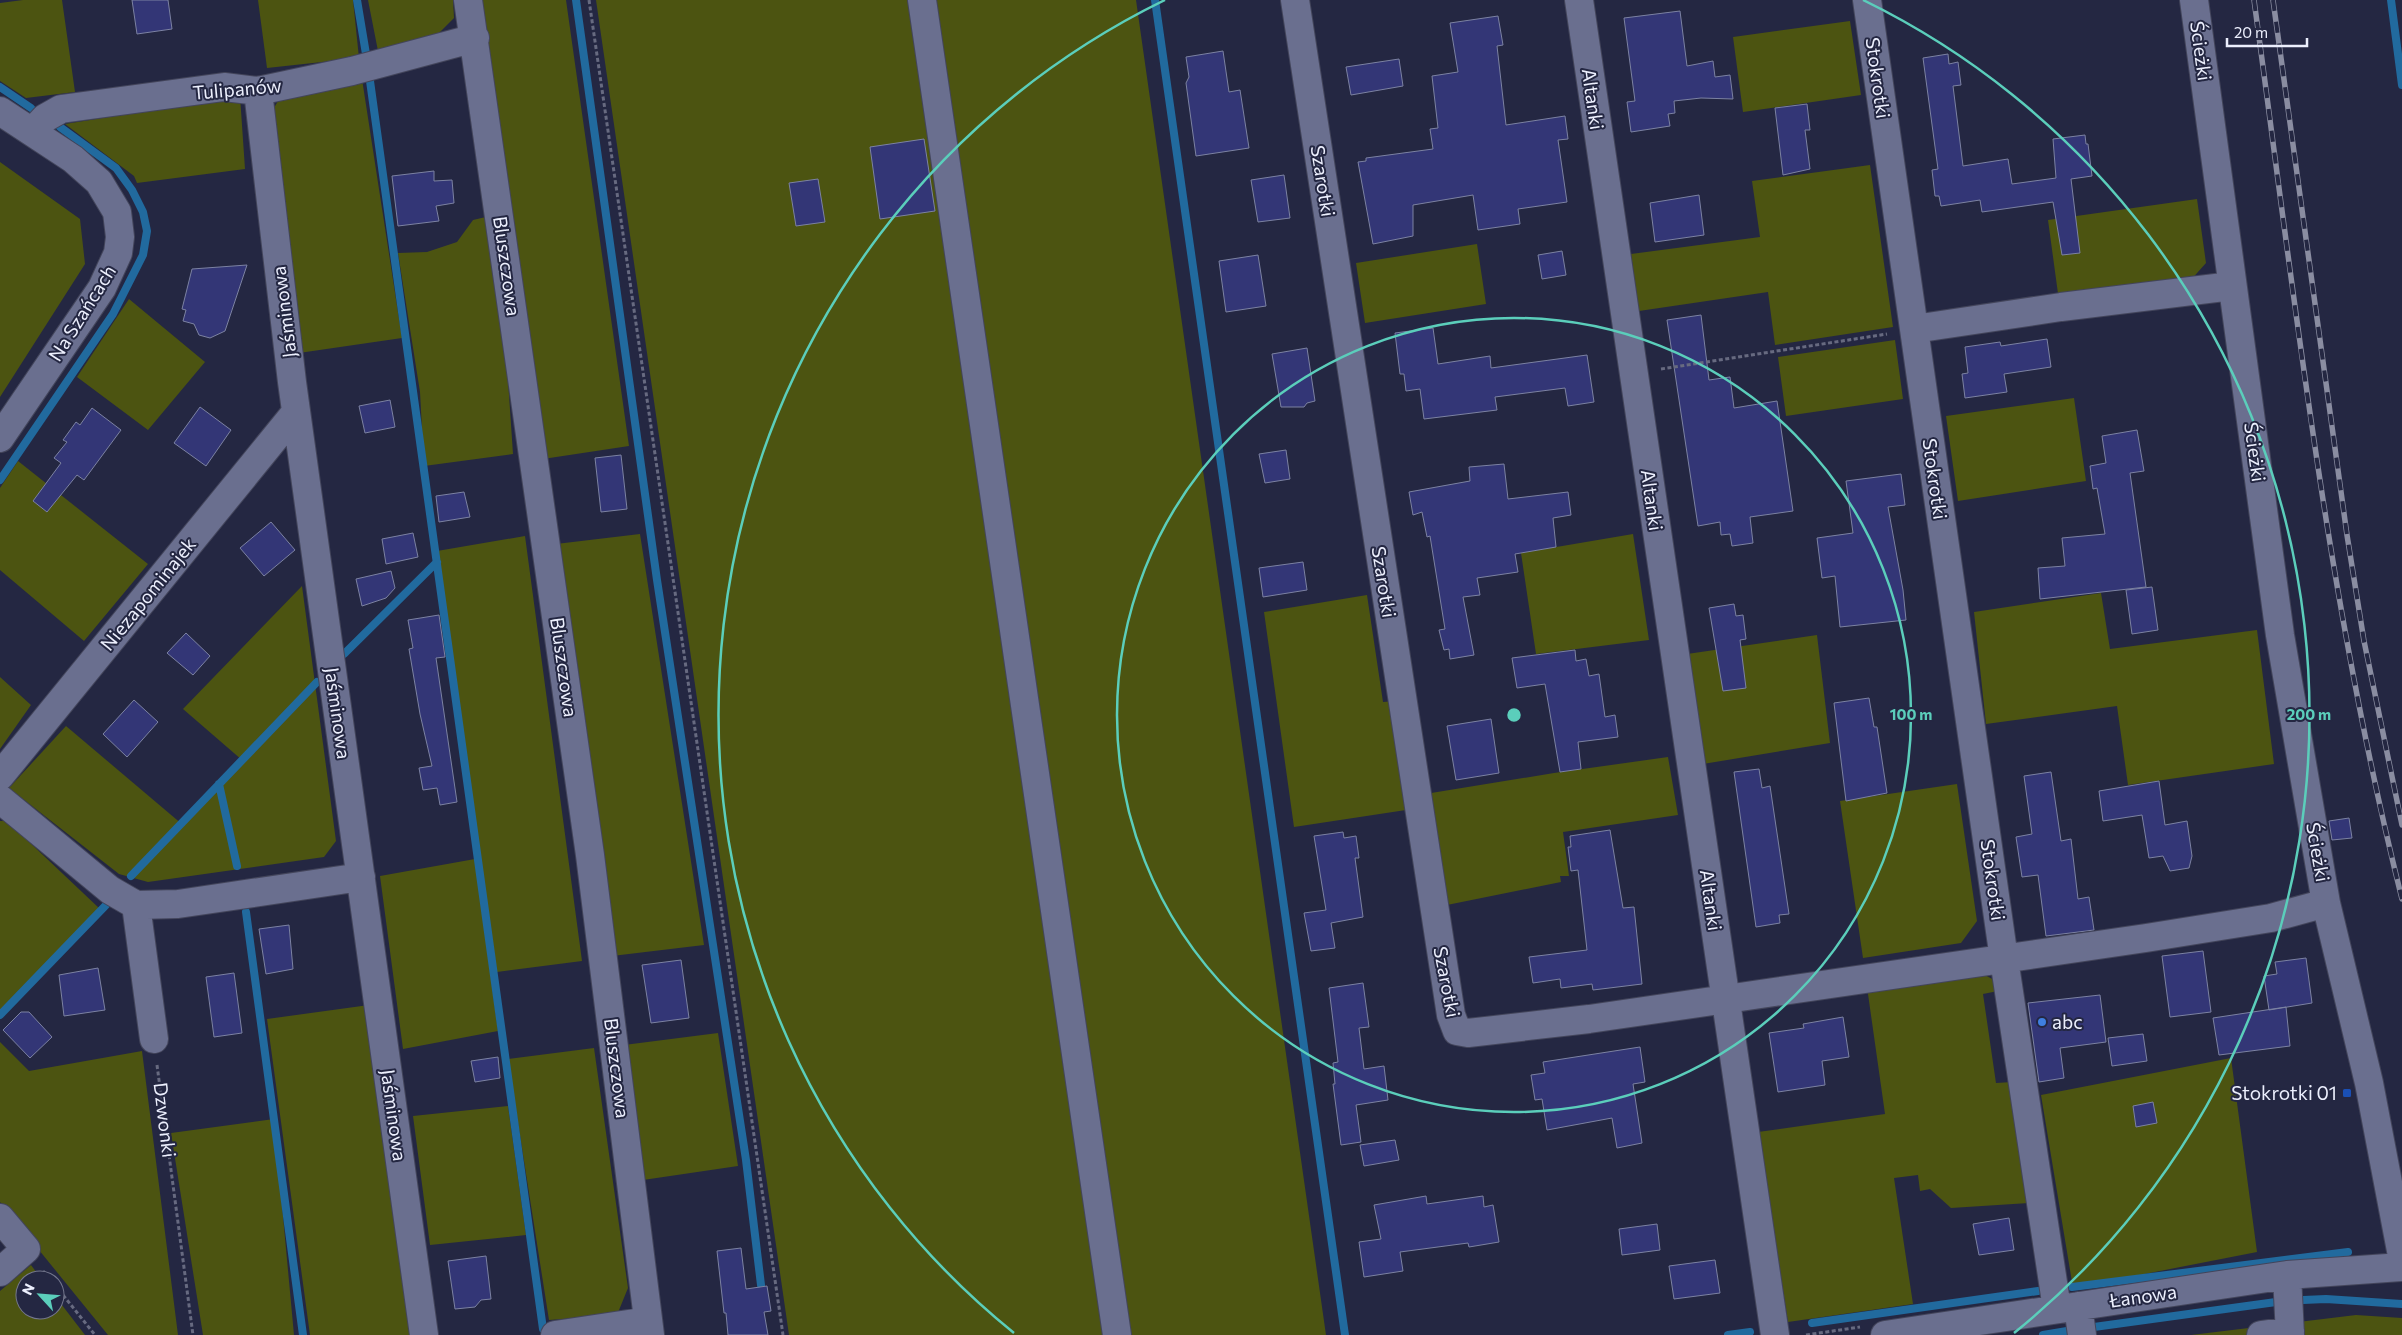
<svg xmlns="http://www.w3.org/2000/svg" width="2402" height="1335" font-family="Commissioner,sans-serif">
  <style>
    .green { fill: #4c5411 }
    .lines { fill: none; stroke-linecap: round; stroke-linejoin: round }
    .stream { stroke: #216a9e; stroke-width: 8 }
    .building { fill: #333676; stroke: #7c82a2 }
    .minor-casing { stroke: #43455b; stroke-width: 30 }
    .path { stroke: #676a80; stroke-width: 3; stroke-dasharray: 4 2.5; stroke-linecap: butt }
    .minor { stroke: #6a6f8f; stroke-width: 28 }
    .rail-casing { stroke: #8a8da1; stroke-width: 5.5 }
    .rail { stroke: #242742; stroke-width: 4; stroke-dasharray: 11; stroke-linecap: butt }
    .ring { fill: none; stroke: #5bcebb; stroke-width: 2.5 }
    .shop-dot { fill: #3f7fe0; stroke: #242742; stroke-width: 2 }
    .transit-dot { fill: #1a4fb4; stroke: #242742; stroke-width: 2 }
    .labels { text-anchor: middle; stroke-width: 4; stroke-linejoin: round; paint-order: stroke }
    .street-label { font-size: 19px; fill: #eceffd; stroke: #242742 }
    .poi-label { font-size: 19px; fill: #eceffd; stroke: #242742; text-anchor: start }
    .centre { fill: #5bcebb; stroke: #242742; stroke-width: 2.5 }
    .ring-label { font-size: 15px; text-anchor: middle; font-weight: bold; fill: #5bcebb; stroke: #242742; stroke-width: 4; stroke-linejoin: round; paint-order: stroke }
  </style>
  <rect width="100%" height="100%" fill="#242742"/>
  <!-- green -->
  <path class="green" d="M23,0H62L75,92L26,98L0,81V3Z
    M258,0H353L359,58L267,68Z
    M368,0H453L454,18L436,36L378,51Z
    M479,0H566L629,446L543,459Z
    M596,0H1136L1326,1335H789Z
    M1850,21L1861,95L1743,112L1733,37Z
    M362,79L402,338L299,353L268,118L281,96Z
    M240,96L245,169L137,183L134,176L65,124Z
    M0,162L80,219L85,264L0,397Z
    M1870,165L1893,327L1775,345L1768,292L1639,311L1631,254L1760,237L1752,181Z
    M2197,199L2206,263L2189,282L2059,301L2048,220Z
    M490,216L508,380L513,454L424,466L420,392L398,253L427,252L457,242L473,220Z
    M1477,244L1486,304L1365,323L1356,263Z
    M129,299L205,362L148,430L77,377Z
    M1895,340L1903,399L1786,416L1778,357Z
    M2074,398L2086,481L1958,501L1946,416Z
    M18,461L148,564L84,641L0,570V488Z
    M640,534L704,945L612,956L556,544Z
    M1633,534L1649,640L1536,654L1521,553Z
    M525,536L582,961L497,972L437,551Z
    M302,586L336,841L324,857L148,882L119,874L9,788L66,726L183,825L242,760L183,709Z
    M2101,593L2110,649L2257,630L2274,764L2128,785L2117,706L1986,724L1974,612Z
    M1367,595L1383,702L1395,701L1406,810L1294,827L1264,612Z
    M1817,635L1830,743L1703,764L1687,654Z
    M0,677L31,705L0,749Z
    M1668,757L1678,815L1563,832L1569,876H1560L1561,882L1442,906L1425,794L1554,773Z
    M1957,784L1977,921L1961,943L1863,958L1840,801Z
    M0,821H7L100,909L0,1014Z
    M475,859L498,1031L403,1049L380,876Z
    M1981,973L1996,981L1998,991L1983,994L1996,1083L2012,1082L2029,1203L1951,1208L1930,1189L1920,1191L1918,1175L1894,1178L1913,1304L1788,1322L1758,1132L1885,1114L1867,987Z
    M369,1005L413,1335H310L267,1019Z
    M718,1033L738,1166L643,1180L624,1045Z
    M0,1042L29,1071L142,1051L178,1335H108L0,1202Z
    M594,1048L628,1288L617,1315L549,1320L508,1059Z
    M2231,1058L2257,1252L2073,1288L2041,1095Z
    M508,1106L526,1235L430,1245L413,1116Z
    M274,1119L294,1335H203L171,1133Z
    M31,1265L42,1280H25V1310H55V1296L85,1335H0V1291Z
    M2356,1315L2402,1318V1335H2191Z"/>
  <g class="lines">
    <!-- stream -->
    <path class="stream" d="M357,0L366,54
      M576,0L657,580L746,1160L761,1285
      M1155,0L1345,1335
      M2391,0L2402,85
      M370,81L543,1329
      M0,87L31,108
      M0,480L113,314L143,255L147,231L143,212L132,190L116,168L60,127
      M344,654L437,562
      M219,784L237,866
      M131,876L317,682
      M246,912L303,1335
      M0,1015L107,904
      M2072,1287L2348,1252
      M2303,1300L2326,1299L2402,1304
      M1812,1323L2038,1291
      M2094,1327L2276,1302
      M1728,1335L1750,1332
      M2043,1335L2067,1331"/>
  </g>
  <!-- building -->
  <path class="building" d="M132,0H168L172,29L137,34Z
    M1680,11L1687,66L1713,61L1715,77L1730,75L1733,99L1701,98L1674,101L1675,113L1668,114L1670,126L1631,132L1627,102L1635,101L1624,18Z
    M1498,16L1503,45L1497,46L1506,125L1565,116L1568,139L1558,140L1567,202L1518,209L1520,224L1478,230L1473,195L1413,205V236L1373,244L1358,162L1366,161V158L1433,149L1430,129L1438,128L1432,76L1458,72L1450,23Z
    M1223,51L1229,92L1240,90L1249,148L1196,156L1186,83L1189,77L1186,57Z
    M1948,54L1949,64L1958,62L1961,85L1953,86L1963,166L2008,159L2012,184L2056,178L2053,139L2085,135L2086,144H2088L2092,176L2071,179L2080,253L2062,255L2053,202L1982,212L1980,200L1941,206L1939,196H1935L1932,170L1938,169L1923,58Z
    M1399,59L1403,86L1351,95L1346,67Z
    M1807,104L1810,130H1805L1810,169L1783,175L1775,108Z
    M924,139L935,211L880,219L870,147Z
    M434,171V181L452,180L454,203L436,206L439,221L398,226L392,176Z
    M1284,175L1290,218L1258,222L1251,180Z
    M818,179L825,222L796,226L789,183Z
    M1699,195L1704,235L1655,242L1650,203Z
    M1562,251L1566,275L1542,279L1538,255Z
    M1258,255L1266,306L1226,312L1219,261Z
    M247,265L225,331L210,338L199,335L194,324L183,321L186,310L182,309L192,269Z
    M1701,315L1709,380L1730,377L1734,408L1777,401L1793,511L1750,517L1753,543L1732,546L1730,534L1721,535L1720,522L1698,526L1667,320Z
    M1433,328L1438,364L1490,356L1491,368L1587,355L1594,402L1568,406L1565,388L1495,397L1497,410L1424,419L1420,389L1406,391L1404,374H1400L1395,333Z
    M2047,339L2051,367L2004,374L2007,392L1965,398L1962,374L1968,373L1965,347L2000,342L2001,346Z
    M1307,348L1315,401L1307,403L1304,407H1281L1272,354Z
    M390,400L395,427L365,433L359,406Z
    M200,407L231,430L206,466L174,443Z
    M92,408L121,430L84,480L77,475L47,512L33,501L61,463L54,458L67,442L63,440L76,422L80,425Z
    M2137,430L2144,471L2130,473L2146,587L2040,599L2038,568L2065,566L2062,538L2105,534L2097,488L2093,489L2090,466L2106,463L2102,436Z
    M1286,450L1290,479L1265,483L1259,454Z
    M621,455L627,509L601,512L595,458Z
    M1504,464L1508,499L1568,492L1571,515L1553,518L1556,547L1515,554L1518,572L1477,578L1480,595L1463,597L1474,655L1450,659L1449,649L1444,650L1439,630L1445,629L1430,536L1427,537L1422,512L1413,515L1409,492L1470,481L1469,467Z
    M1901,474L1905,505L1888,507L1903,590L1906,620L1840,627L1835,576L1822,578L1817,538L1853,533L1846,481Z
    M464,492L470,517L439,522L436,496Z
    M271,522L295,550L264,576L240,548Z
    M413,533L418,557L386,564L382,539Z
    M1303,562L1307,590L1263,597L1259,568Z
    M391,571L395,588L386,598L362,606L356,579Z
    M2152,587L2158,630L2132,634L2126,590Z
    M1734,604L1736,616L1743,615L1746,639L1740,640L1746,688L1723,691L1709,608Z
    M439,615L445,657L436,658L457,802L440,805L437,788L423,790L419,768L432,766L420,714L409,649L413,648L408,620Z
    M186,633L210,656L193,675L167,653Z
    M1575,650L1576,661L1586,659L1589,676L1599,674L1605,717L1615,715L1618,737L1578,742L1581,769L1560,772L1545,684L1517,688L1512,658Z
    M1869,698L1874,727H1877L1887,793L1846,801L1834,703Z
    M134,700L158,722L127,757L103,734Z
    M1491,719L1499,773L1456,780L1447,726Z
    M1759,769L1762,788L1770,786L1789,914L1779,915L1780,923L1756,927L1734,772Z
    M2051,772L2061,841L2071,839L2078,899L2089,897L2094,930L2046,936L2038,875L2022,877L2016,837L2032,834L2024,776Z
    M2159,781L2165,825L2187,821L2192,856L2189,868L2170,871L2163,856L2149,858L2142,815L2103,821L2099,791Z
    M2349,818L2352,838L2332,840L2329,821Z
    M1610,830L1623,908L1634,907L1642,984L1593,990L1592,984L1561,988L1560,979L1533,983L1529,957L1587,950L1578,870L1571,871L1568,847H1571L1570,836Z
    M1343,832L1344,838L1356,836L1359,858H1355L1363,917L1331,923L1335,948L1311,951L1304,913L1326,910L1314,836Z
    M289,925L293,969L266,974L259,929Z
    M2203,951L2211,1012L2170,1017L2162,956Z
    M2306,958L2312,1003L2269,1010L2264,976L2277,974L2275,962Z
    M681,960L689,1018L651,1023L642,965Z
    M98,968L105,1010L64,1016L59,975Z
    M234,973L242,1033L214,1037L206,977Z
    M1363,983L1369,1027L1359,1028L1364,1069L1384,1066L1388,1100L1356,1105L1361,1142L1341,1145L1333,1084H1335L1333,1063L1338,1062L1329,988Z
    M2100,995L2106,1042L2060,1048L2064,1078L2039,1082L2028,1003Z
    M2286,1007L2290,1046L2219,1055L2213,1018Z
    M21,1012H29L52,1037L30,1058L3,1030Z
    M1843,1017L1849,1057L1822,1061L1825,1085L1778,1092L1769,1033L1804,1028L1803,1024Z
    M2143,1034L2147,1061L2112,1066L2108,1038Z
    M1640,1047L1645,1082L1633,1084L1642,1143L1617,1148L1612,1118L1547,1130L1542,1099L1535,1100L1531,1075L1545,1073L1543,1062Z
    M498,1057L500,1078L475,1082L471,1061Z
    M2153,1102L2157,1123L2136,1127L2133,1106Z
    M1395,1140L1399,1160L1364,1166L1360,1145Z
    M1426,1196L1427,1204L1483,1196L1484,1207L1493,1205L1499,1242L1469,1247L1468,1243L1400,1252L1403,1271L1364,1277L1359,1242L1381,1239L1374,1205Z
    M2009,1218L2014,1250L1979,1255L1973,1224Z
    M1657,1224L1660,1250L1622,1255L1619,1229Z
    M741,1248L746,1289L767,1286L771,1311L764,1312L768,1335H728L726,1313H724L717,1251Z
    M486,1256L491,1299L481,1300L475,1307L455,1309L448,1261Z
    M1715,1260L1720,1293L1674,1299L1669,1266Z"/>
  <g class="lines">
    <defs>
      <path id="minor" d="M468,0L590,855L650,1335
        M922,0L1117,1335
        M1295,0L1451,1015L1457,1031L1468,1033L1589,1019L2146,938L2271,918L2326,903
        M1579,0L1775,1335
        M1867,0L2004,959L2057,1309
        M2194,0L2280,635L2326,903L2369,1083L2402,1256
        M258,91L292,382L424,1335
        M0,111L73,159L99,182L117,212L120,237L118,253L102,288L0,438
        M32,132L45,118L61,109L224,87L258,91L352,71L475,38
        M1914,329L2061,307L2232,286
        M0,776L296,412
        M0,799L110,890L136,905L178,904L361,877
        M136,905L154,1039
        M0,1218L26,1249L0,1272
        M2287,1275L2290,1335
        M2078,1306L2082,1335
        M555,1335L648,1321
        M1885,1335L2287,1275L2402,1267
        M2261,1335L2290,1331"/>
    </defs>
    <!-- minor casing -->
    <use href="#minor" class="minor-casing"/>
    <!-- path -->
    <path class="path" d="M589,0L783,1335
      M1661,369L1887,334
      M157,1065L193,1335
      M43,1271L51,1280
      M55,1285L95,1335
      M1806,1335L1860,1327"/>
    <!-- minor -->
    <use href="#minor" class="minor"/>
    <defs>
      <path id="rail" d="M2254,0C2295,301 2328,604 2402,899
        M2273,0L2347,535L2364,641L2402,825"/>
    </defs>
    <!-- rail casing -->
    <use href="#rail" class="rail-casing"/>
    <!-- rail -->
    <use href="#rail" class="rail"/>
  </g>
  <!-- distance rings -->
  <g class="ring">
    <circle cx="1514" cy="715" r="397"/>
    <path d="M1014 1333A795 795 0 0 1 1165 0M1863 0A795 795 0 0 1 2014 1333"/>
  </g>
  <!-- markers -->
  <circle class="shop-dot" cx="2042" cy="1022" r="5"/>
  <rect class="transit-dot" x="2342" y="1088" width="10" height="10" rx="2.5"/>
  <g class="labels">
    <!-- street labels -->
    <g class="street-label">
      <text transform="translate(2201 51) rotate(82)" y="7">Ścieżki</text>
      <text transform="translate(1878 78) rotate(82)" y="7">Stokrotki</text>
      <text transform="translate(237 89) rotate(-5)" y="7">Tulipanów</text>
      <text transform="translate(1593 99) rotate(82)" y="7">Altanki</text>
      <text transform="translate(1323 181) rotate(81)" y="7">Szarotki</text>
      <text transform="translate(507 266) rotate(82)" y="7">Bluszczowa</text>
      <text transform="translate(284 312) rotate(-97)" y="7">Jaśminowa</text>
      <text transform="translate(82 313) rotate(-58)" y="7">Na Szańcach</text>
      <text transform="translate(2255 452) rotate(82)" y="7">Ścieżki</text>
      <text transform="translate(1935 479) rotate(82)" y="7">Stokrotki</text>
      <text transform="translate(1652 500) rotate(82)" y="7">Altanki</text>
      <text transform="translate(1384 582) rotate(81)" y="7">Szarotki</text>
      <text transform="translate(148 594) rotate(-51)" y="7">Niezapominajek</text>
      <text transform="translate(564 667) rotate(82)" y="7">Bluszczowa</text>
      <text transform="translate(338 713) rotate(82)" y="7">Jaśminowa</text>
      <text transform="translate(2318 852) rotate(80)" y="7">Ścieżki</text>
      <text transform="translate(1993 880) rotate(82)" y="7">Stokrotki</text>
      <text transform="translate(1711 900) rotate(82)" y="7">Altanki</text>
      <text transform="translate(1447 982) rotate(79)" y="7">Szarotki</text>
      <text transform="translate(617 1068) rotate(83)" y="7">Bluszczowa</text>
      <text transform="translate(394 1115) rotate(82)" y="7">Jaśminowa</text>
      <text transform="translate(165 1120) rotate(83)" y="7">Dzwonki</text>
      <text transform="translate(2143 1296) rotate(-8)" y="7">Łanowa</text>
    </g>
    <!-- poi labels -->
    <g class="poi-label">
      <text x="2052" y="1029">abc</text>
      <text x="2337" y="1100" text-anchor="end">Stokrotki 01</text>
    </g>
  </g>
  <circle cx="1514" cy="715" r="8" class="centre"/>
  <g class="ring-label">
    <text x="1911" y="720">100 m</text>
    <text x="2309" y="720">200 m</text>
  </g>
  <!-- north arrow -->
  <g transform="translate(40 1295) rotate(296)"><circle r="24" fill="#242742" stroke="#74778d"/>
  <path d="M0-4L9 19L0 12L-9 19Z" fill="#5bcebb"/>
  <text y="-8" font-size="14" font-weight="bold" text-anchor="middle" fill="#eceffd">N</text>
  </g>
  <!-- scale -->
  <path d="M2227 38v8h80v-8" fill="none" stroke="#eceffd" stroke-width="2.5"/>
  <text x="2234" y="38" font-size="15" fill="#eceffd" stroke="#242742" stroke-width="4" paint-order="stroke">20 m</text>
</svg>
